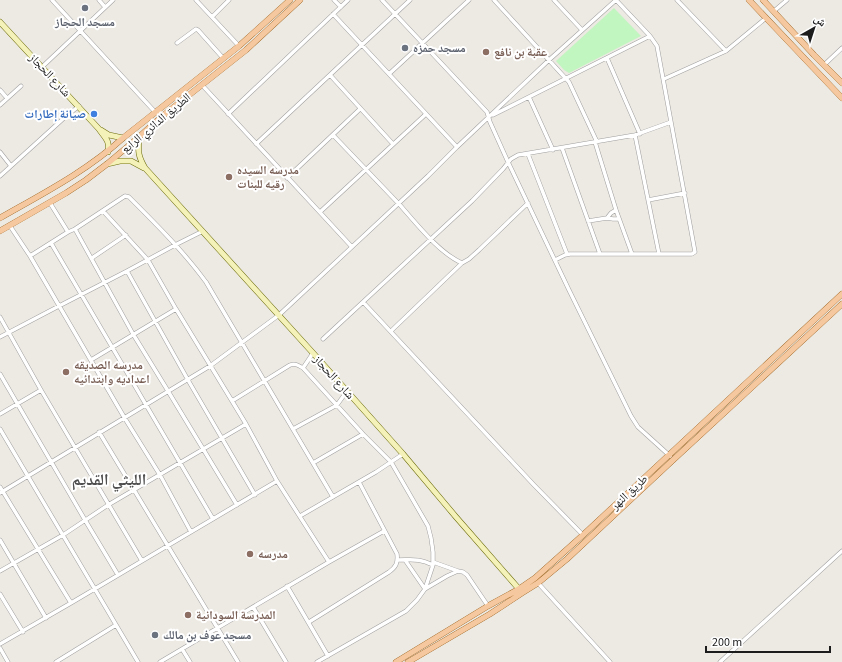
<svg xmlns="http://www.w3.org/2000/svg" width="842" height="662" font-family="'Source Sans 3','Noto Naskh Arabic',sans-serif">
  <style>
    .park { fill: #c2f6c1 }
    .lines { fill: none; stroke-linecap: round; stroke-linejoin: round }
    .street-casing { stroke: #a0a0a0; stroke-width: 4.5 }
    .secondary-casing { stroke: #6b6c0b; stroke-width: 6 }
    .primary-casing { stroke: #8c5409; stroke-width: 6 }
    .street { stroke: #fff; stroke-width: 3.5 }
    .secondary { stroke: #f5f2b9; stroke-width: 5 }
    .primary { stroke: #f6c89f; stroke-width: 5.5 }
    .worship-dot { fill: #6b7280; stroke: #fff; stroke-width: 1.5 }
    .education-dot { fill: #8d6e63; stroke: #fff; stroke-width: 1.5 }
    .shop-dot { fill: #3f7fe0; stroke: #fff; stroke-width: 1.5 }
    .labels { text-anchor: middle; stroke-width: 4; stroke-linejoin: round; paint-order: stroke }
    .worship-label { font-size: 12px; font-weight: bold; fill: #5b616d; stroke: #fff; text-anchor: start }
    .education-label { font-size: 12px; font-weight: bold; fill: #785e54; stroke: #fff; text-anchor: start }
    .street-label { font-size: 12px; fill: #1c1c1c; stroke: #fff }
    .shop-label { font-size: 12px; font-weight: bold; fill: #366cbe; stroke: #fff; text-anchor: end }
    .district-label { font-size: 16px; font-weight: bold; fill: #4f4f4f; stroke: #fff }
  </style>
  <rect width="100%" height="100%" fill="#ede9e3"/>
  <!-- park -->
  <path class="park" d="M614,8L641,36L569,73L564,70L556,61Z"/>
  <g class="lines">
    <defs>
      <path id="street" d="M52,0L156,113
        M99,0L105,7
        M196,0L239,46
        M334,0L341,7
        M382,0L487,112L490,122L508,162L569,290L631,416L638,427L670,456
        M494,0L569,82L597,142
        M554,0L582,30
        M677,0L726,51
        M774,11L787,0
        M333,14L457,147
        M212,17L229,0
        M177,43L196,29L198,30L223,58
        M607,58L640,134
        M824,65L842,48
        M42,67L113,0
        M389,74L469,0
        M330,75L393,144
        M664,79L726,51L766,18
        M202,85L352,247
        M0,90L7,98
        M529,97L553,150
        M0,105L21,86
        M228,114L348,0
        M493,115L650,36
        M333,135C355,158 377,181 399,204C416,223 439,253 462,263L469,259L479,250L528,203
        M635,135L659,254
        M595,142L616,210L632,254
        M256,144L410,0
        M562,148L600,254
        M0,152L11,166
        M528,154L567,254
        M0,176L64,118L79,106
        M287,178L360,109
        M648,200L685,193
        M50,203L68,232L75,229L133,334L168,391L237,505
        M103,211L148,260L176,309L246,424L277,481L329,562
        M320,212L426,114
        M607,218L611,213L616,210
        M588,221L607,218L613,219H619
        M10,226L30,256L124,417L160,475L191,532
        M75,229L125,196L129,197C143,211 157,225 170,239C183,253 195,267 206,282L333,497
        M51,243L213,519
        M30,256L68,232
        M92,258L126,235
        M555,260L565,255L570,254H692L695,252L657,46L650,36L616,0
        M127,271L188,380L255,495
        M363,302L534,485L583,535
        M0,317L41,390L142,561
        M391,331L462,263
        M0,337L59,306L127,271L175,245L203,231
        M323,339L472,201L503,169L511,159L518,155L635,135L671,122
        M91,360L176,309
        M303,368L313,353
        M0,374L85,520L118,575
        M232,401L290,365C295,363 298,365 303,368L363,434L391,462L428,526L431,538L433,552V565L425,589L417,600L406,611L317,662
        M0,414L41,390
        M0,429C46,506 91,584 138,662
        M293,429L337,405L347,391
        M99,432L238,662
        M313,463L363,434
        M0,487L71,603L0,644
        M0,493L210,366L279,315L428,176L457,147L549,60L616,0
        M300,516L376,472L403,454
        M0,540L46,618
        M397,560C413,560 418,558 433,565
        M405,560L425,589L447,576L458,571L463,572L467,575L488,606
        M433,562L458,571
        M0,571L63,535L108,505L246,424
        M538,583L610,662
        M287,586L328,656
        M0,594L23,632
        M71,603L277,481
        M253,607L286,662
        M309,622L389,572C396,567 398,563 397,554L359,482
        M0,648L8,662
        M182,649L190,662
        M56,662L116,625
        M160,662L329,562L384,531
        M720,662L842,551"/>
      <path id="secondary" d="M0,22L99,129C105,138 110,140 108,152
        M101,130L109,135L123,138
        M139,137C138,152 138,156 145,168L313,353L403,454L456,517L519,589
        M107,164L120,161H131L144,168"/>
      <path id="primary" d="M749,0L842,98
        M763,0L814,55L842,83
        M0,218C42,194 87,171 123,138L239,46L290,0
        M0,231L66,193L86,180L107,164L139,137L150,127L165,114L246,50L300,0
        M396,662L488,606L519,589L535,578L583,535L842,294
        M408,662L490,614L522,593L538,583L567,559L673,460L842,304"/>
    </defs>
    <!-- street casing -->
    <use href="#street" class="street-casing"/>
    <!-- secondary casing -->
    <use href="#secondary" class="secondary-casing"/>
    <!-- primary casing -->
    <use href="#primary" class="primary-casing"/>
    <!-- street -->
    <use href="#street" class="street"/>
    <!-- secondary -->
    <use href="#secondary" class="secondary"/>
    <!-- primary -->
    <use href="#primary" class="primary"/>
  </g>
  <!-- markers -->
  <g class="worship-dot">
    <circle cx="85" cy="8" r="4"/>
    <circle cx="405" cy="48" r="4"/>
    <circle cx="155" cy="635" r="4"/>
  </g>
  <g class="education-dot">
    <circle cx="486" cy="52" r="4"/>
    <circle cx="229" cy="177" r="4"/>
    <circle cx="66" cy="372" r="4"/>
    <circle cx="250" cy="554" r="4"/>
    <circle cx="188" cy="615" r="4"/>
  </g>
  <circle class="shop-dot" cx="94" cy="114" r="4"/>
  <g class="labels">
    <!-- worship labels -->
    <g class="worship-label">
      <text x="85" y="26" text-anchor="middle">مسجد الحجاز</text>
      <text x="413" y="52">مسجد حمزه</text>
      <text x="163" y="639">مسجد عوف بن مالك</text>
    </g>
    <!-- education labels -->
    <g class="education-label">
      <text x="494" y="56">عقبة بن نافع</text>
      <text x="237" y="174">مدرسه السيده<tspan x="237" dy="14">رقيه للبنات</tspan></text>
      <text x="74" y="369">مدرسه الصديقه<tspan x="74" dy="14">اعداديه وابتدائيه</tspan></text>
      <text x="258" y="558">مدرسه</text>
      <text x="196" y="619">المدرسة السودانية</text>
    </g>
    <!-- street labels -->
    <g class="street-label">
      <text transform="translate(50 75) rotate(47)" y="4">شارع الحجاز</text>
      <text transform="translate(156 123) rotate(-40)" y="4">الطريق الدائري الرابع</text>
      <text transform="translate(334 377) rotate(48)" y="4">شارع الحجاز</text>
      <text transform="translate(629 492) rotate(-43)" y="4">طريق النهر</text>
    </g>
    <!-- shop labels -->
    <g class="shop-label">
      <text x="86" y="118">صيانة إطارات</text>
    </g>
    <!-- district labels -->
    <g class="district-label">
      <text x="109" y="485">الليثي القديم</text>
    </g>
  </g>
  <!-- north arrow -->
  <g transform="translate(814 28) rotate(39)" stroke="#ffffff" stroke-width="3" paint-order="stroke">
  <path d="M0-3L7 15L0 10L-7 15Z" fill="#1c1c1c"/>
  <text y="-6" font-size="11" font-weight="bold" text-anchor="middle" fill="#1c1c1c">ش</text>
  </g>
  <!-- scale -->
  <path d="M706 646v6h124v-6" fill="none" stroke="#1c1c1c" stroke-width="2"/>
  <text x="712" y="646" font-size="12" fill="#1c1c1c" stroke="#ffffff" stroke-width="3" paint-order="stroke">200 m</text>
</svg>
